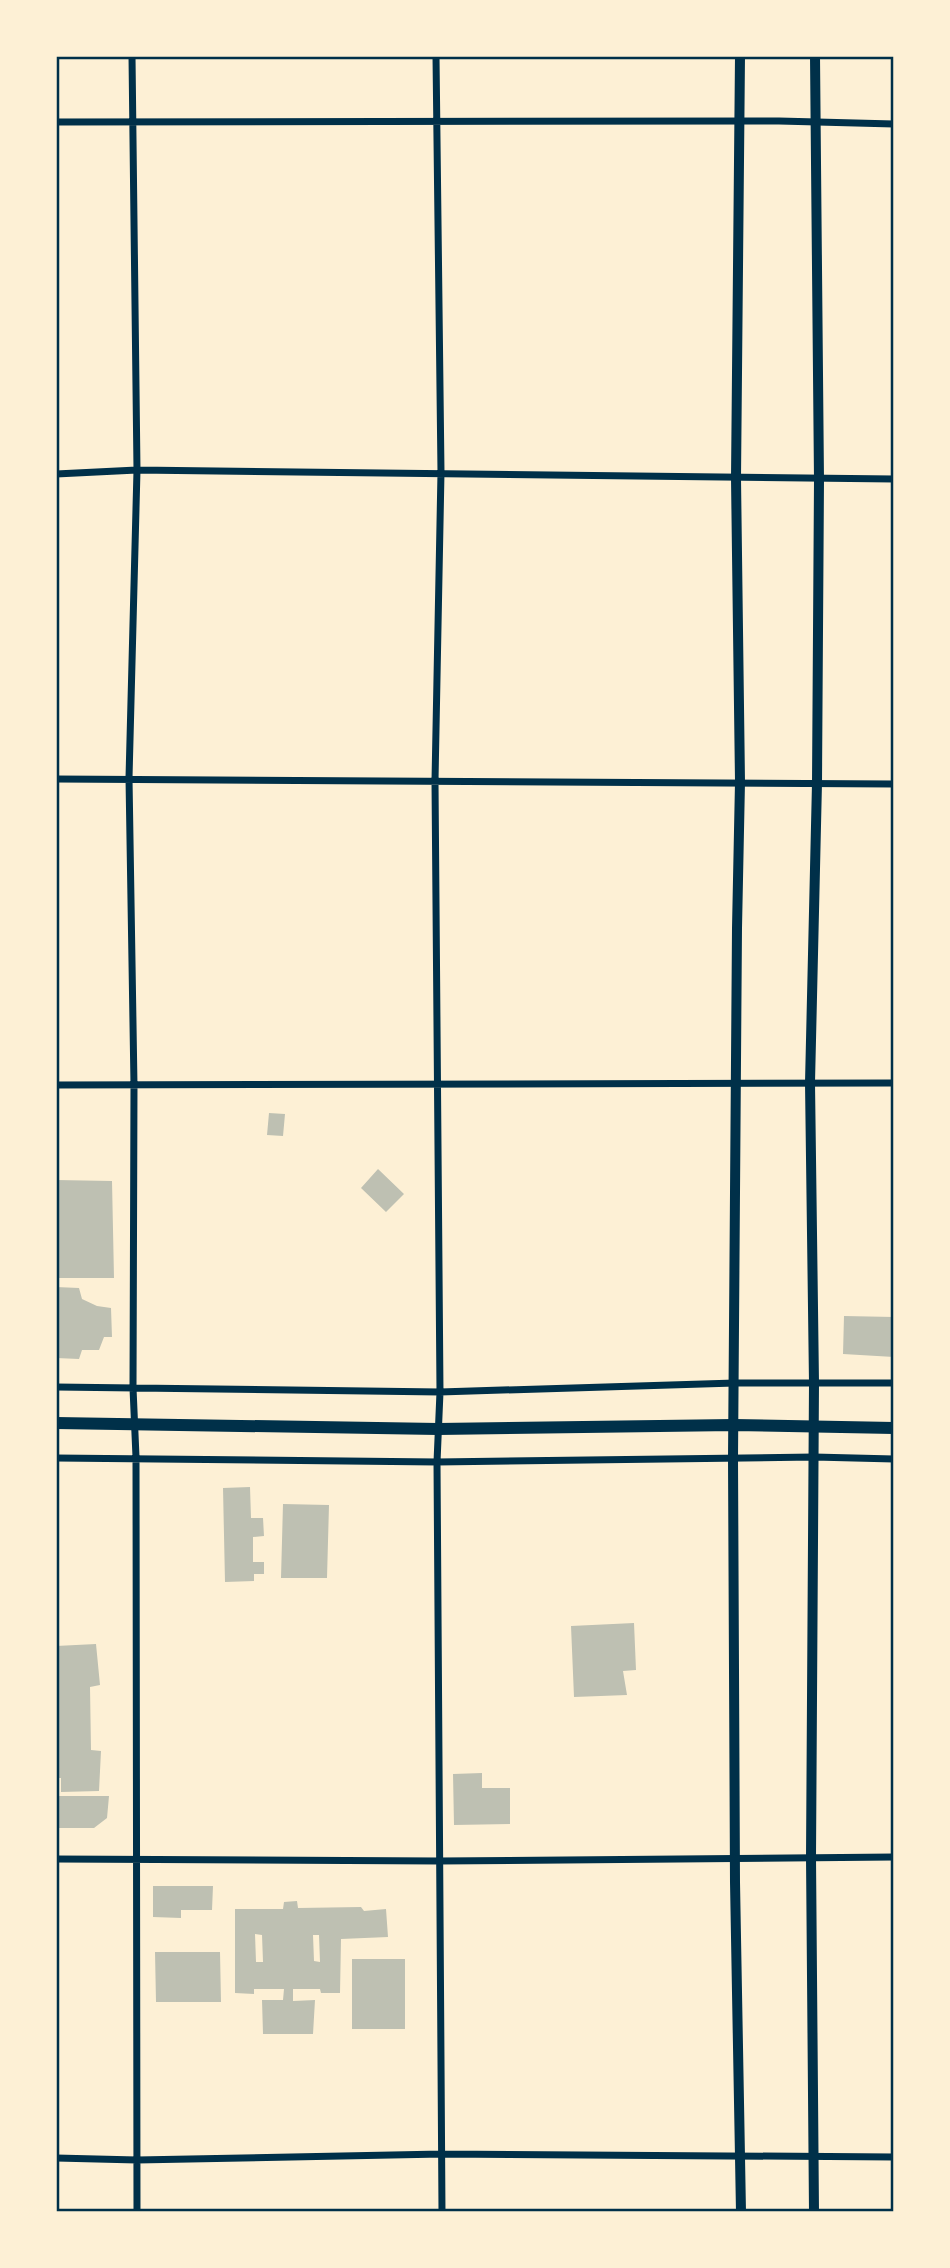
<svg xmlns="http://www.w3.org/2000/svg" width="950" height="2268" font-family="'Titillium Web',sans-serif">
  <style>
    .building { fill: #bec0b2; fill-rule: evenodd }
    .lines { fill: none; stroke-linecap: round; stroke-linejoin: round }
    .minor { stroke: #003049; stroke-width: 7 }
    .secondary { stroke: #003049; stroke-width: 10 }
    .primary { stroke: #003049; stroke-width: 12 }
    .neatline { fill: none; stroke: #003049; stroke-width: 2.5 }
  </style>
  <rect width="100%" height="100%" fill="#fdf0d5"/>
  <!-- building -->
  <path class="building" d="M269,1113L285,1114L283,1136L267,1135Z
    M378,1169L404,1194L386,1212L361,1188Z
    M56,1180L112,1181L114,1278H56Z
    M56,1287L79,1288L82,1299L97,1306L111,1308L112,1337H104L99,1350H82L79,1359L56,1358Z
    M844,1316L894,1317V1357L843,1354Z
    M250,1487L251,1518H263L264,1536L253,1537V1562H264V1574H254V1581L225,1582L223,1488Z
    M283,1504L329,1505L327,1578H281Z
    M634,1623L636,1670L623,1671L627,1695L574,1697L571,1626Z
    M96,1644L100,1685L90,1687L91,1750L101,1751L99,1791L61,1792V1778H56V1646Z
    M482,1773V1788H510V1824L454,1825L453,1774Z
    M56,1796H109L107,1818L94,1828H56Z
    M153,1886H213L212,1910H181V1918L153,1917Z
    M297,1901L298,1908L361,1907L364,1911L386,1909L388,1937L341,1939L340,1993H321L320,1989H293V2001L315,2000L313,2034H263L262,2000H283L284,1989H254V1994L235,1993V1909H283L284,1902ZM255,1934L262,1935L263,1962H256ZM313,1935H319L320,1962L314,1961Z
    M155,1952H220L221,2002H156Z
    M352,1959H405V2029H352Z"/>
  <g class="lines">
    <!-- minor -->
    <path class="minor" d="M132,56L137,470L129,778L134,1085L133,1388L136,1457L137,2212
      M436,56L441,472L435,781L440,1392L437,1462L442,2212
      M56,122L779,121L894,124
      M56,474L137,470L894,479
      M56,779L894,784
      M56,1085L894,1083
      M56,1387L440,1392L735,1383H894
      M56,1458L437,1462L814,1457L894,1459
      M56,1859L439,1861L894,1857
      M56,2158L137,2160L442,2154L894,2157"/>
    <!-- secondary -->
    <path class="secondary" d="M740,56L736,478L740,782L737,928L733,1458L735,1882L741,2212
      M814,2212L811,1857L814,1383L810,1083L817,783L819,480L815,56"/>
    <!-- primary -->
    <path class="primary" d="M56,1423L438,1429L734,1425L894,1428"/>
  </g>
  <!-- border -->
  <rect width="950" height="2268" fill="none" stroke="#fdf0d5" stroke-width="116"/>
  <rect x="58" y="58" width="834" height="2152" class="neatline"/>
</svg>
